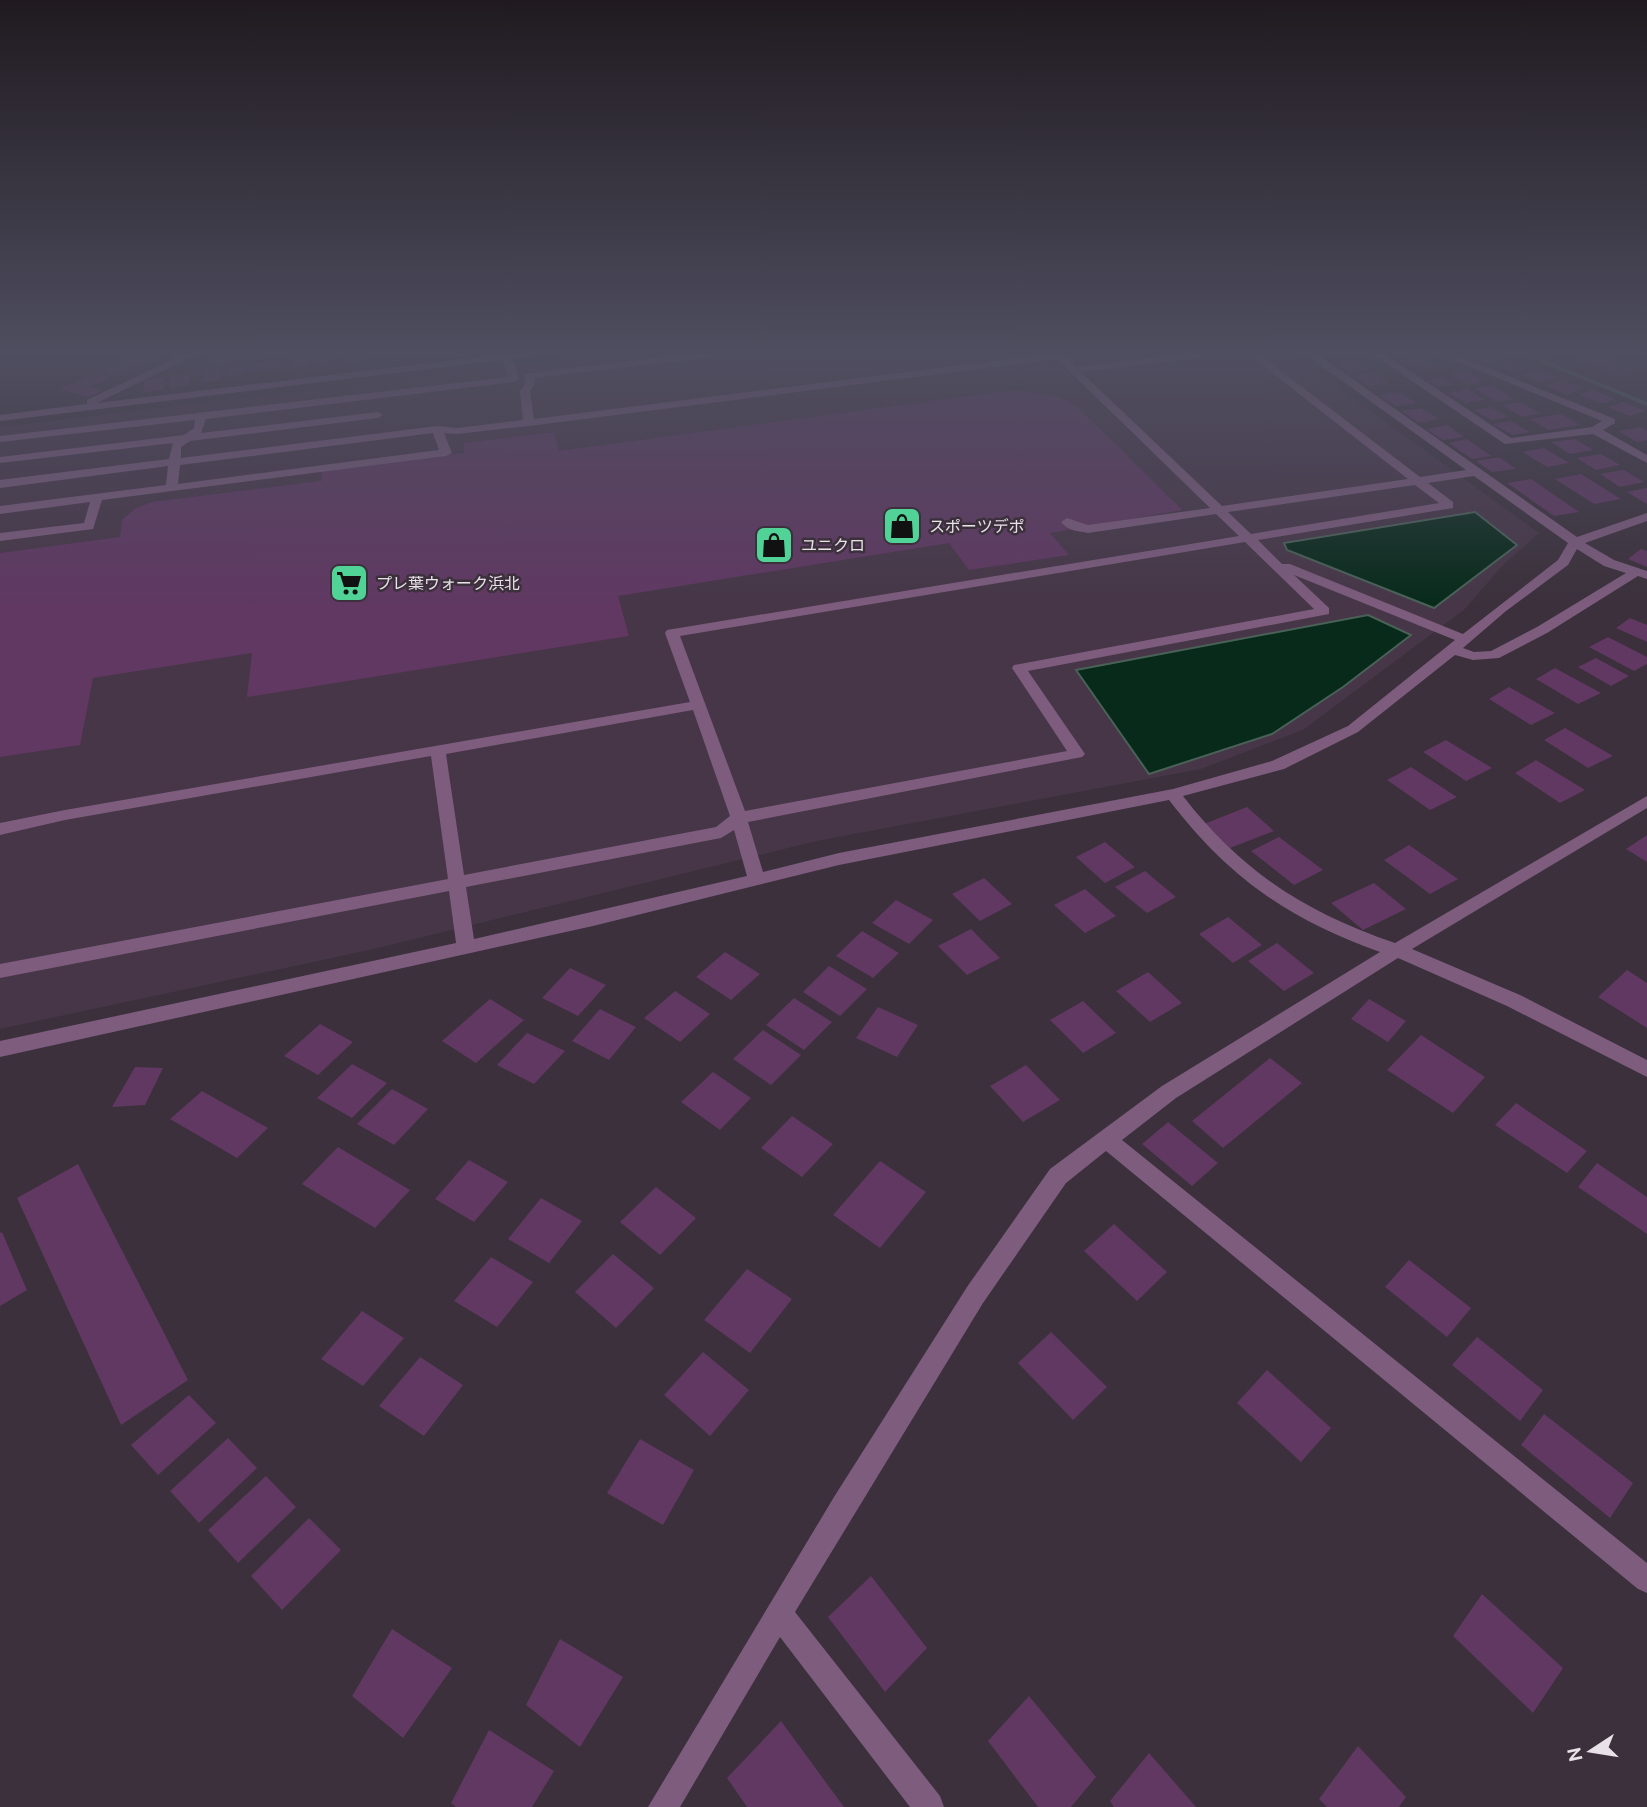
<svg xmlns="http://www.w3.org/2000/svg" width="1647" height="1807" font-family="Ubuntu,'Noto Sans JP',sans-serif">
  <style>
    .built { fill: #463647 }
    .water { fill: #072a1a; stroke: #4a6158; stroke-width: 2 }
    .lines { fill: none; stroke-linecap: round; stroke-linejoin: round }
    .stream { fill: #4a6158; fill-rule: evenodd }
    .building { fill: #603862 }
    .minor { fill: #7d5c7e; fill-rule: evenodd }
    .labels { text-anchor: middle; stroke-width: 5; stroke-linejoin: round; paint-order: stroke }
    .far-poi-label { font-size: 16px; fill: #e8e1e8; stroke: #3b303b; text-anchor: start }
  </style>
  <rect width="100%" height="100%" fill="#3b303b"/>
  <!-- built -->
  <path class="built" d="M612,354H1291L1539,533L1501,567L1464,610L1303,730L1201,769L817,841L374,949L0,1029V427Z"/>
  <!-- water -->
  <path class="water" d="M1475,512L1517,545L1434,608L1287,550L1284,543Z
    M1368,615L1411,635L1343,687L1272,734L1149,774L1076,670Z"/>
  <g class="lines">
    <!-- stream -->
    <path class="stream" d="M1521,354H1530L1647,402V406Z"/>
  </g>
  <!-- building -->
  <path class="building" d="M236,354H270V355L251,361Z
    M292,354H318V356L310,357L308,367L291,369Z
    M346,354H368V357L362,358V361L346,363Z
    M1473,354H1495L1504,358L1487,363L1468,356Z
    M1596,354L1637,371L1619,376L1578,359Z
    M136,356L153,360L120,376L102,371Z
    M234,356V363L215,366V358Z
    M330,356V364L314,365V358Z
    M1424,357L1441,368L1417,371L1400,361Z
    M1508,360L1528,368L1513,373L1494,365Z
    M279,361L278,369L250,372V364Z
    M1355,361L1368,370L1351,372L1338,364Z
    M342,364L343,369L315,372L314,367Z
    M245,365V374L227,376L226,368Z
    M221,368L220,380L201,382L202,370Z
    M1536,369L1557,377L1542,383L1521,375Z
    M1466,371L1484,382L1467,385L1449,374Z
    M1371,372L1388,383L1369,386L1354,375Z
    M94,374L110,378L91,387L103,390L88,397L60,389Z
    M190,374L189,386L169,388L170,376Z
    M165,377L163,390L143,392L145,380Z
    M1442,377L1455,385L1439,387L1426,380Z
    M1562,380L1584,388L1567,395L1546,386Z
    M1492,385L1514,399L1496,402L1475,388Z
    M1468,389L1485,400L1466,403L1449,393Z
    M1013,390L1058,396L1078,407L1182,510L1050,533L1069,555L969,570L949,543L618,596L629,636L247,697L252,653L93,678L80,745L0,757V553L120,537L122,520L136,508L152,502L321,481L322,470L464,453V443L554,432L559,451Z
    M1593,390L1616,399L1602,404L1580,395Z
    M1399,392L1416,403L1396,406L1379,395Z
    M1520,402L1540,413L1522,417L1502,405Z
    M1623,402L1646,411L1630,416L1608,407Z
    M1491,407L1508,417L1491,420L1473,410Z
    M1421,408L1439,419L1419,423L1402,411Z
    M1561,414L1580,425L1548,430L1530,419Z
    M1511,421L1530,432L1513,435L1492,424Z
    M1447,425L1464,437L1443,440L1426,429Z
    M1641,427L1647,431V440L1637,442L1618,431Z
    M1467,439L1491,456L1472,459L1449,443Z
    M1575,439L1593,450L1570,454L1551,442Z
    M1544,448L1569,463L1547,467L1523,452Z
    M1601,454L1620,465L1596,470L1577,458Z
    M1499,457L1516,469L1492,472L1476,461Z
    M1624,470L1644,482L1620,487L1600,474Z
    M1581,474L1621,499L1594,504L1555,479Z
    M1531,479L1579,512L1554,516L1507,483Z
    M1647,488V504L1627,492Z
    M1641,549L1647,551V567L1628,559Z
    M1630,618L1647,625V642L1616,628Z
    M1608,637L1647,657V664L1634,671L1589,647Z
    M1596,658L1629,676L1611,686L1578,667Z
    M1555,668L1601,693L1578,704L1536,679Z
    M1509,687L1555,713L1531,725L1489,699Z
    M1565,728L1613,756L1588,768L1544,740Z
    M1446,740L1492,768L1466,781L1423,752Z
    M1536,760L1585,790L1560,803L1515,773Z
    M1411,767L1457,797L1430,810L1387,780Z
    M1247,807L1274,831L1230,848L1204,824Z
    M1647,835V862L1626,849Z
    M1279,837L1323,870L1294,885L1251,851Z
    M1105,842L1135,867L1105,883L1076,857Z
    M1409,845L1458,879L1430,894L1384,860Z
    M1145,871L1176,897L1147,913L1115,887Z
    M984,878L1012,904L980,921L952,894Z
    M1374,883L1406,909L1363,930L1331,903Z
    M1085,889L1116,916L1085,933L1054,905Z
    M896,900L933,920L909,944L872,923Z
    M1228,917L1262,945L1233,963L1199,934Z
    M971,929L1000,958L967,975L938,946Z
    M862,931L899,953L873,978L836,956Z
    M1277,943L1314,973L1284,991L1248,961Z
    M725,952L760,974L731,1000L696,977Z
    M829,966L867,989L840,1016L803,992Z
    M570,968L606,985L578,1016L542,998Z
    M1627,970L1647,983V1028L1598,997Z
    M1148,972L1182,1003L1150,1022L1116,991Z
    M675,991L710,1014L680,1042L644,1018Z
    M794,998L832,1022L804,1050L766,1025Z
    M490,999L524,1020L476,1063L442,1041Z
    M1369,999L1406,1021L1388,1042L1351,1019Z
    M1083,1001L1116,1033L1083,1053L1050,1020Z
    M878,1007L918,1025L897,1057L856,1038Z
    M600,1009L636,1027L609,1060L572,1041Z
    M320,1024L353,1042L318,1075L284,1056Z
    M763,1030L801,1055L771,1085L733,1059Z
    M527,1033L565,1051L534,1084L497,1065Z
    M1421,1035L1485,1077L1453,1113L1387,1070Z
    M1270,1058L1302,1083L1223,1148L1192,1121Z
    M352,1064L387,1083L352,1118L317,1098Z
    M1026,1065L1060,1100L1023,1122L990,1086Z
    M135,1067L163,1068L145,1105L112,1107Z
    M713,1072L751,1098L720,1130L681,1102Z
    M392,1089L428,1109L394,1145L357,1124Z
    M202,1091L268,1128L237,1158L170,1119Z
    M1516,1103L1587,1151L1567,1173L1495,1125Z
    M792,1116L833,1144L802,1177L761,1148Z
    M1168,1122L1218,1163L1192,1186L1142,1144Z
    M338,1147L410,1190L375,1228L302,1184Z
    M469,1160L508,1182L474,1222L435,1199Z
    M880,1161L926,1192L880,1248L833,1215Z
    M1597,1163L1647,1197V1234L1578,1187Z
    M78,1164L188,1380L121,1425L17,1198Z
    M656,1187L696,1218L660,1255L620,1222Z
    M541,1198L582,1221L549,1263L508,1239Z
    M1114,1224L1167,1272L1137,1301L1084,1251Z
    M2,1232L27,1290L0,1306V1233Z
    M613,1254L654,1288L616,1328L575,1292Z
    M491,1257L533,1282L497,1327L454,1301Z
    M1409,1260L1471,1308L1447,1337L1385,1287Z
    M747,1269L792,1299L750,1353L704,1320Z
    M362,1311L404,1338L363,1386L321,1359Z
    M1051,1332L1107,1387L1073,1420L1018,1363Z
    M1477,1337L1543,1390L1520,1421L1452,1365Z
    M703,1352L749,1390L710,1436L664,1395Z
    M420,1357L463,1385L424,1436L379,1406Z
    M1267,1370L1331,1428L1301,1462L1237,1403Z
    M189,1395L216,1423L158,1475L131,1445Z
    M1544,1414L1633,1483L1610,1518L1521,1445Z
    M228,1438L257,1468L199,1523L170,1491Z
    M640,1439L694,1470L663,1525L607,1493Z
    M266,1476L296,1507L238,1563L208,1530Z
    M309,1518L341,1550L282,1610L251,1576Z
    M871,1576L927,1648L885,1692L828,1617Z
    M1482,1594L1563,1668L1533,1713L1453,1636Z
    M392,1629L452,1668L403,1738L352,1696Z
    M560,1639L623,1677L580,1747L526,1705Z
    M1029,1696L1096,1777L1071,1807H1038L988,1741Z
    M781,1721L844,1807H747L727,1778Z
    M489,1730L554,1771L532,1807H456L451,1803Z
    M1358,1746L1406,1797L1399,1807H1327L1319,1799Z
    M1149,1753L1196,1807H1114L1110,1801Z"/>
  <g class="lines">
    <!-- minor -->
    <path class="minor" d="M184,354H197L97,403L506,354H537L513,359L519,379L514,382L206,419L201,433L378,412L383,415L378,418L190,441L181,447V458L437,426L457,428L523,420L520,391L525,384L524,374L686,354H717L712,357L534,378L535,384L530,391L534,419L1050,354H1063L1076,367L1178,354H1209L1204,357L1081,372L1222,506L1408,479L1248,354H1259L1420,477L1466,470L1305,354H1317L1577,537L1647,513V521L1585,543L1614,560L1647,571V579L1638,576L1547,633L1499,658L1473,660L1455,655L1358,732L1284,769L1183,796C1242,872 1305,912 1395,943L1647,796V808L1412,949L1520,995L1647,1060V1077L1507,1006L1398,958L1176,1098L1122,1140L1647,1563V1593L1638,1589L1106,1151L1066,1183L983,1303L795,1612L940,1796L944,1807H910L780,1637L680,1807H648L834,1497L967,1287L1050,1169L1162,1086L1380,952C1289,920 1228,877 1169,800L839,865L593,926L0,1057V1041L456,943L449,891L0,978V964L448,879L431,756L65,820L0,835V823L65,810L690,702L665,633L667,630L1239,536L1216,514L1088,533C1078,531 1068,531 1061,522L1067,518L1088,525L1210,508L1057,359L529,426L457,434L444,433L452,453L446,456L102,500L93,529L0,541V533L84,523L90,502L0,514V506L166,485L168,466L0,488V480L169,459L173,443L0,463V457L184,435L194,428L195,420L0,442V436L508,377L503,360L0,421V415L87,404V400ZM433,433L439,450L178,484L180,465ZM1474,476L1568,543L1558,560L1463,634L1290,564H1282L1258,540L1453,508V502L1428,483ZM1415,485L1439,503L1251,534L1228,512ZM1245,542L1314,609L1014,665L1012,668L1067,751L745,811L680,636ZM1577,549L1604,566L1626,573L1537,627L1491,651L1474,652L1463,648L1506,611L1568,565ZM1294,575L1455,640L1348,726L1272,761L1173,789L839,853L763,872L748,822L1082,757L1085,754L1028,671L1329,614V608ZM693,710L730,816L716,827L464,875L446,754ZM734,830L747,876L474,939L466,887L721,838Z
      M1372,354H1384L1511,438L1592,427L1602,421L1439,354H1453L1615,419V423L1603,430L1647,455V463L1593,434L1505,444Z"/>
  </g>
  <!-- sky -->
  <linearGradient id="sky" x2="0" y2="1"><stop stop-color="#201a20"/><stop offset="0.58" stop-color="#4f4e60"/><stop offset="1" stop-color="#4f4e60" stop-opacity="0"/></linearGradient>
  <rect width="1647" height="607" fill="url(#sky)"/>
  <!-- icons -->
  <defs>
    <symbol id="shop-square" viewBox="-11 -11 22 22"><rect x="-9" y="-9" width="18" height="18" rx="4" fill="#51d398" stroke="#3b303b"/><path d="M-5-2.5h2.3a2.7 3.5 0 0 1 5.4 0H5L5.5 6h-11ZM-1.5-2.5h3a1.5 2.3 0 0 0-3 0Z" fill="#111"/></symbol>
    <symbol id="supermarket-square" viewBox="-11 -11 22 22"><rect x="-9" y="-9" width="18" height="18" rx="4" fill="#51d398" stroke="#3b303b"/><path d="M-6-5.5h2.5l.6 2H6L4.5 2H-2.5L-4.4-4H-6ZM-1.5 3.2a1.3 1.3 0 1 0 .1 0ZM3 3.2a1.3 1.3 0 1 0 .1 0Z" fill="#111"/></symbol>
  </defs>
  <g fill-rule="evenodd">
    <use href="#shop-square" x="880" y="504" width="44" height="44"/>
    <use href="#shop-square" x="752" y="523" width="44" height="44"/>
    <use href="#supermarket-square" x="327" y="561" width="44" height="44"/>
  </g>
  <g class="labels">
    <!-- far-poi labels -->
    <g class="far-poi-label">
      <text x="929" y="532">スポーツデポ</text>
      <text x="801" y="551">ユニクロ</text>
      <text x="376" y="589">プレ葉ウォーク浜北</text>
    </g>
  </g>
  <!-- north arrow -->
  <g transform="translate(1591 1751) rotate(258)" stroke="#3b303b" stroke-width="5" paint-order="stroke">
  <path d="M0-5L12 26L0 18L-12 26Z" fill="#e8e1e8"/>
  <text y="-10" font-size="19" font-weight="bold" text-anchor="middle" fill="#e8e1e8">N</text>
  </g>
</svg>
